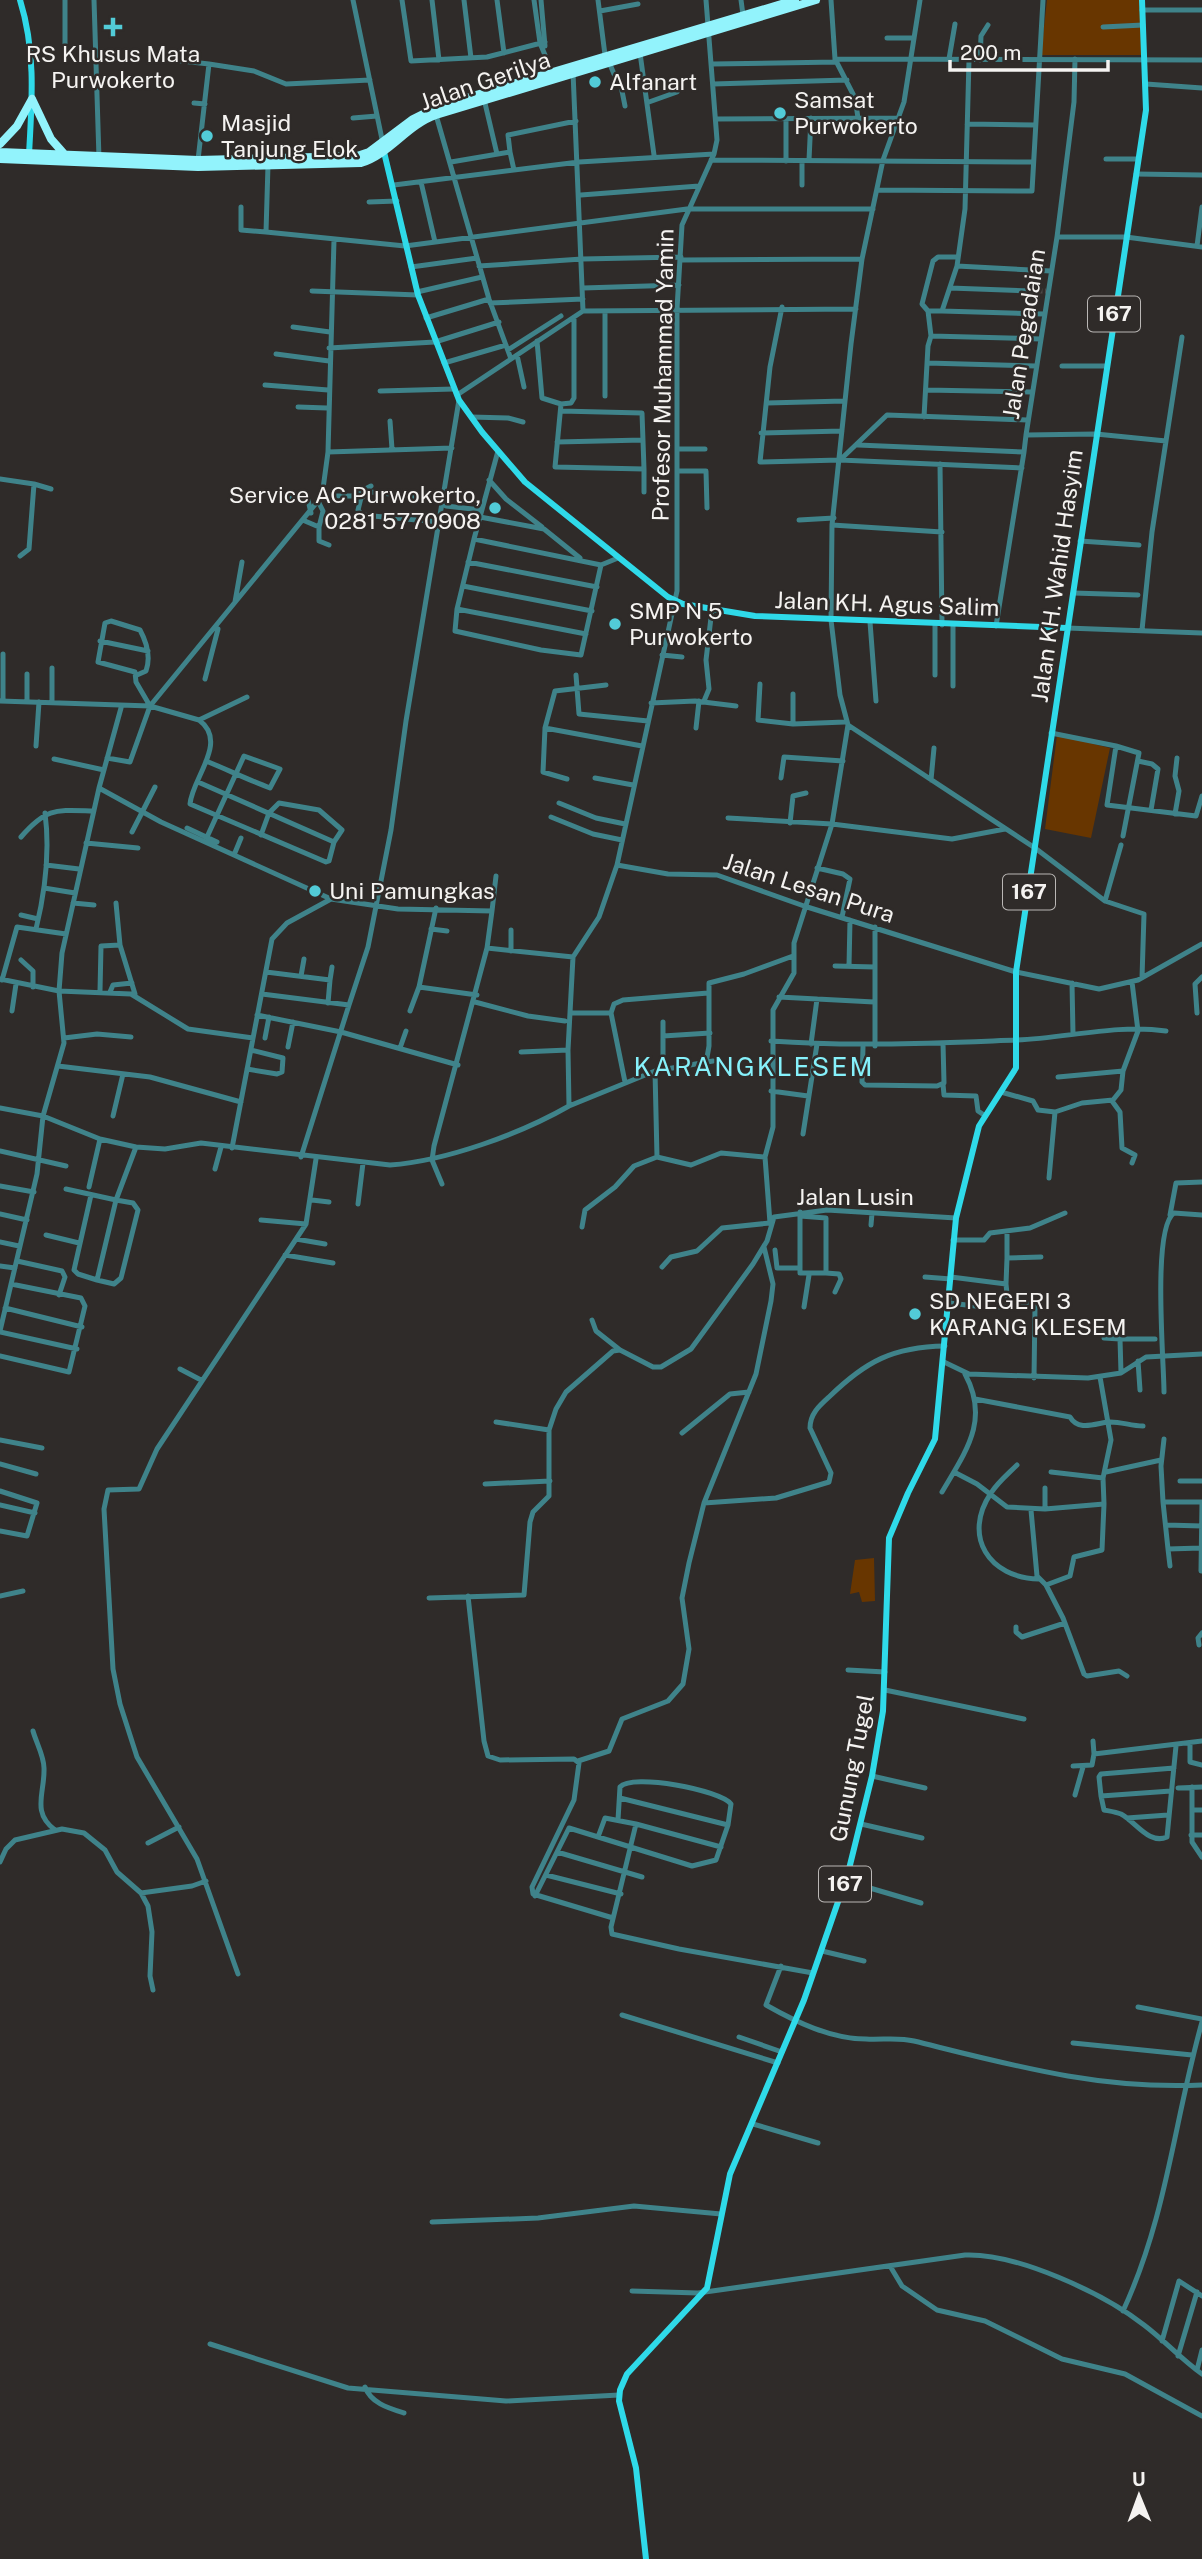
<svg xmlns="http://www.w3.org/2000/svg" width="1202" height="2559" font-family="'Public Sans',sans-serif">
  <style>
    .green { fill: #683600 }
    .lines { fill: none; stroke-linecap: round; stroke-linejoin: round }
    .minor-tunnel { stroke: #4d4947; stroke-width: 5; stroke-dasharray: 5 2.5; stroke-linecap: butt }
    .minor { stroke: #3f838a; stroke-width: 5 }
    .major { stroke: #2fdae9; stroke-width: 6 }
    .highway { stroke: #92f3fc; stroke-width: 8 }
    .poi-dot { fill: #52cbd7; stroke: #2f2b29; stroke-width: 2.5 }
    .labels { text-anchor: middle; stroke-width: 5; stroke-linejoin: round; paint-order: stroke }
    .shield { fill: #2f2b29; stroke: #bab7b5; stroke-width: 2 }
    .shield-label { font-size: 21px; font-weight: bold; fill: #f5f3f1 }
    .poi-label { font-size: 23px; fill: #f5f3f1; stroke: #2f2b29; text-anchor: start }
    .street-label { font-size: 23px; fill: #f5f3f1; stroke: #2f2b29 }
    .quarter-label { font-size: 26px; letter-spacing: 2px; fill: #86f1fb; stroke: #2f2b29 }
  </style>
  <rect width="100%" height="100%" fill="#2f2b29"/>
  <!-- green -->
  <path class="green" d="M1047,0H1140L1143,55H1041Z
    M1057,735L1110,748L1091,838L1045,829Z
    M874,1558L875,1601L862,1602L859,1592L850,1594L855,1560Z"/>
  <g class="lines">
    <!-- minor-tunnel -->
    <path class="minor-tunnel" d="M1030,291H1046"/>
    <!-- minor -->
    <path class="minor" d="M94,0L99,158
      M353,0L383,144
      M402,0L411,61L487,57L545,42
      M432,0L439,60
      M464,0L471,58
      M497,0L504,53
      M534,0L540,43L552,72
      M541,0L545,46
      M598,0L605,55
      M706,0L717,140L714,154L682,225L677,309V591L617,865L668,874L717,875L804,906L1016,972L1099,989L1138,980L1202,944
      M741,0L743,15
      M831,0L835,59
      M1142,10H1202
      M600,11L638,4
      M1103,27L1143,25
      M887,38H914
      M65,44V0
      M640,53L654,155
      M949,59L955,24
      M173,60L209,64
      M980,60L981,36L988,25
      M609,62L614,74L620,81L625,106
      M712,64L837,62
      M713,84L847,80
      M1146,84L1202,88
      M484,99L497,154
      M649,102L677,92
      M194,103L205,104
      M436,115L489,299L511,359
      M353,118L377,116
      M858,118L855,98L835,59L1202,60
      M716,119L900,118
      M967,124L1035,125
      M510,152L508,135L576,121
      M1106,159H1138
      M198,160L209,64L254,71L286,84L370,80
      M711,160L1033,162
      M809,160L811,118
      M786,161V118
      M451,162L510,152L514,170
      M268,165L266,232L405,246L687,209H873
      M1136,174L1202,175
      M421,182L435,242
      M394,185L579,162L714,154
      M802,185V161
      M878,190L1032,191L1043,0
      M581,195L699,186
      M369,202L397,201
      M241,207V230L266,232
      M1057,237L1074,102L1075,59
      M1197,246L1202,207
      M681,260L862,259
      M479,266L582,259L681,257
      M957,266L1051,271
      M411,267L477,258
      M583,288L679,285
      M950,288L1030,291
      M312,291L418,295
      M417,292L482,277
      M490,303L583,299
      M782,307L770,367L760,462L840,460L1022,468
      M583,311L856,309
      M605,311V396
      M928,311L922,304L933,261L938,257H958
      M942,311L1044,314
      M426,318L489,299
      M293,327L330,332
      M931,336L1041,339
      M1182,337L1166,441L1096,434L1026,435L1057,237H1126L1202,247
      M537,341L542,398L561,404
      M329,348L435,342L499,322
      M508,350L561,316
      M276,354L329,361
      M517,355L524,387
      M444,363L506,345
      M927,363L1036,366
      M1062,366H1107
      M265,385L328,390
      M926,390L1032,392
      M380,391L454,389
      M457,395L583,311L573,72
      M767,403L844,401
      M298,407L327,408
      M561,411L642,413L644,469L555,467L561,404L571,403L574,398V317
      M471,417L508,418L523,422
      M924,417L928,346L931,336L928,311H942L957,266L965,209L969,60
      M390,421L392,449
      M761,433L842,431
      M557,442L643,440
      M858,445L1024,452L1026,435
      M677,449H705
      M328,452L452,448
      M840,460L887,415L1027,420
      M940,464L942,625
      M677,471H706L707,508
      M0,479L34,484L29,549L20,556
      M489,480L506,499L542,527
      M34,484L51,489
      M644,492V469
      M322,496H352L371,486
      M292,498L308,500L311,513
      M446,506L481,510
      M480,517L544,529L580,558
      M799,520L834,518
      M305,521L319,527L323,511L319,503
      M439,522L362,515L358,510L361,498L370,492L443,499
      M832,525L942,532
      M319,527V541L329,545
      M474,539L601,565L581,655L541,650L455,631L457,609Z
      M474,539L498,451
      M1080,541L1139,545
      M468,562L597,587
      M601,565L618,558
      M463,586L592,611
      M1073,593L1138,595
      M235,602L242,562
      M457,609L586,634
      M870,622L876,701
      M935,624V675
      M996,626L1024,452
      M1067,628L1202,633
      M1142,630L1152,532L1166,441
      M100,641L148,651
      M662,655L682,657
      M137,675L146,671C151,657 147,643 140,630L111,621L105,623L98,662L135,672L136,682L150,706L199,720C229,742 192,778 190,804L326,862L329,861L334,842L342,830L319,810L279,803L269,813L261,835
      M576,675L579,714L648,721
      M205,679L218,629
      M760,684L758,720L793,724L845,722
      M606,685L555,691L545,728L642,746
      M953,686V625
      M793,694V724
      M0,701L150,706L322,496L328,452L334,240
      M3,701V654
      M52,701V668
      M704,701L709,689L706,660L712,609
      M27,702V674
      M651,703L695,701L736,706
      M121,708L99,788L161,822L331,899L398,909L492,911L487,948L573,957L599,917L617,865
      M199,720L247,697
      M848,725L1035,848L1105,901L1144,914L1142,978
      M545,728L543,772L567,779
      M696,728L699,701
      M1051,733L1116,746L1107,805L1196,816L1202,796
      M36,746L39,702
      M1116,746L1139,753L1123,836
      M107,758L130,762L150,706
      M54,759L104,770
      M206,761C228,770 249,780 270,788L280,769L244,756L207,837
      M1138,761L1152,764L1158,769L1151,810
      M595,778L633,785
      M781,778L784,757L843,761
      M931,780L934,748
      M198,782L334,842
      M559,803L596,818L625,824
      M1175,814L1179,791L1175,776L1177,758
      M551,817L593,834L622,840
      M728,818L832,824L952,839L1005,829
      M790,823L793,796L806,793
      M187,828L217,842
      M132,832L155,787
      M21,837C47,807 56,810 94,811
      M86,843L138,848
      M234,855L241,838
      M46,865L79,869
      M817,868L843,874L850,879L842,917
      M44,888L75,893
      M1105,901L1121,845
      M73,903L94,905
      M116,903L120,945
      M492,911L496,876
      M21,915L38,919
      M36,929C45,892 50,851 45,813
      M431,929L447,931
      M511,930V951
      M21,960L33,971V987
      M835,966L875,967
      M849,966L850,920
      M266,972L330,980L328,1003
      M301,976L304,959
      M0,979L59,991L62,953L99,788
      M2,980L17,927L66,934
      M330,980L332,967
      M1072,983L1073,1034
      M419,987L436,908
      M100,991L101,946L120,945L135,994
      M110,992L113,985L132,983
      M262,994L349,1005L301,1157
      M779,997L874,1002
      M475,1002L528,1016L565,1021
      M349,1005L368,947L391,830L406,721L459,400
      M12,1011L16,984
      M410,1011L419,987L477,995
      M570,1013H611
      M1197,1013L1195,984L1202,977
      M257,1015L341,1032L458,1065
      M663,1036L710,1033
      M64,1038L97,1034L131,1037
      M265,1038L269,1017
      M771,1041C853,1047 934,1043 1017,1040C1067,1038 1116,1024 1166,1031
      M811,1044L817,999
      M875,1046V927
      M288,1047L293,1022
      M863,1047L862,1082L865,1085L937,1086L944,1083L943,1043
      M400,1048L406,1031
      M521,1052L568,1050
      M706,1063L709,1046V983L744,974L793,956
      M58,1066L150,1077L241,1102
      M247,1069L277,1074L282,1072L283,1058L251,1050
      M663,1070V1022
      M655,1071L657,1157
      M1058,1077L1123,1071
      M625,1082L611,1013L614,1004L623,1000L708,993
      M943,1084L944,1095L976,1096L978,1111L984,1115
      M771,1091L808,1096
      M1001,1092L1033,1101L1038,1110L1055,1112L1082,1103L1113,1100L1121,1090L1123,1071L1138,1031L1132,982
      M1112,1101L1120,1112L1122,1148L1135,1155L1132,1163
      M569,1106L655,1071L713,1061
      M0,1108L43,1116L64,1043L59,991L131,994L188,1029L253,1038
      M113,1116L123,1074
      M803,1134L817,1044
      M232,1148L272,939L287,923L331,899
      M0,1151L66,1166
      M215,1169L221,1147
      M1049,1178L1055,1112
      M442,1184L432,1160L434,1146L487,948
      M0,1186L34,1192
      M89,1187L100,1139
      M66,1189L116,1200L97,1280L78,1274L74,1270L91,1195
      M312,1200L329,1202
      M358,1204L363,1163
      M800,1212V1216L826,1218V1273L839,1274L841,1279L835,1292
      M0,1214L27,1220
      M1170,1215L1176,1183L1202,1182
      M800,1216V1273H826
      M261,1220L306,1224L316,1159
      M871,1225L872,1213
      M582,1227L585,1210L615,1187L634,1166L657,1157L691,1165L721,1153L765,1157
      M1007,1232V1258
      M46,1235L79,1243
      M296,1239L325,1244
      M953,1240H984L990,1233L1030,1228L1065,1213
      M0,1242L19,1246
      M775,1250L777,1268H800
      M285,1255L333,1263
      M17,1261L62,1271L65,1277L59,1295
      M0,1266L15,1268
      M662,1267L671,1257L697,1251L722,1228L770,1223L765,1157L773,1127V1010L794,973V943L832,824L848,725L840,695L831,620L832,525L851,344L862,259L883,160L904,102L920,0
      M925,1277L951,1279
      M951,1277L1006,1284L1007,1258L1041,1257
      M97,1280L114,1284L121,1278L138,1210L133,1203L116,1200L136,1147
      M1006,1284L1008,1304H1031L1035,1307L1034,1378
      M949,1303L993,1308L1010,1305
      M804,1307L809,1275
      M5,1308L82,1327
      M592,1320L596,1331L620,1350
      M0,1331L37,1174L43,1116L100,1139L136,1147L165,1149L201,1143L390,1165C446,1161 520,1134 569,1106L568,1050L573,957
      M0,1332L77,1349
      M1104,1338L1120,1339
      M0,1356L69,1372L85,1306L81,1298L11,1284
      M1138,1361L1140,1390
      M944,1362L969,1374L1088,1378L1121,1373L1146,1357L1202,1354
      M180,1369L201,1380
      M1121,1373L1120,1339H1155
      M1164,1392C1164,1362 1152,1228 1174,1213L1202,1215
      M975,1399L1070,1417C1078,1431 1094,1424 1108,1422C1119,1421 1131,1426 1143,1426
      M496,1422L549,1430
      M682,1433L730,1394L749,1392
      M0,1440L42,1448
      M0,1464L36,1474
      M1017,1465C1008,1474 998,1482 991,1493C962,1536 989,1578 1039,1579
      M954,1472L977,1484L1007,1507L1045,1509L1104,1504L1103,1478L1111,1440L1100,1377
      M1051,1472L1103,1478
      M1106,1472L1161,1460
      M1180,1481H1202
      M485,1484L550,1481
      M0,1491L37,1503L27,1536L0,1531
      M942,1492C966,1451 990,1420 965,1374
      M1163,1502L1161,1466L1164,1439
      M704,1503L776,1498L829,1482L831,1473L810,1428C810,1414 819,1406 829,1397C866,1361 893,1347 945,1346
      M0,1505L35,1513
      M1045,1509V1488
      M1031,1510L1037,1576L1046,1585L1063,1618L1084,1674L1087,1676L1119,1671L1127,1676
      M1166,1525L1202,1526
      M1201,1548L1168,1549L1163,1502H1202
      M1168,1549L1170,1566
      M1201,1571L1202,1502
      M1046,1585L1070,1576L1074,1557L1102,1550L1104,1504
      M0,1596L23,1591
      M468,1596L484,1741L488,1756L500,1760L574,1759L579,1763L574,1800L532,1887L533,1894L613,1918
      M429,1598L524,1595L530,1522L533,1512L549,1496V1430L556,1409L566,1392L613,1351L620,1350L653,1367H661L691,1349L753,1264L767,1241L774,1217L827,1210L956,1218
      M1016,1627V1632L1022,1637L1065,1623
      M1199,1645L1198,1638L1202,1633
      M848,1670L885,1672
      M885,1690L1024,1719
      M33,1731C36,1742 44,1756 44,1768C45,1793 31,1812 55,1830
      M1093,1741L1094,1754
      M1190,1743V1762L1202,1765
      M578,1761L609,1751L622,1719L668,1701L683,1684L689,1649L682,1598L689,1563L704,1503L756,1374L771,1301L773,1284L764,1247
      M1073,1766L1092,1765L1094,1754L1202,1741
      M872,1776L925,1788
      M1192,1787V1810H1202
      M1178,1788L1202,1787
      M1171,1791L1101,1796L1099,1777L1101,1774L1174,1768
      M1075,1795L1083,1767
      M1101,1796L1104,1810C1109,1811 1116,1812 1121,1814C1136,1822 1149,1845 1167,1837L1176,1746
      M620,1798L728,1825
      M1192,1810V1842L1202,1857
      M1127,1818L1168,1815
      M861,1824L922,1838
      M1191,1835H1202
      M598,1837L605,1818L636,1824
      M148,1843L179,1827
      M721,1847L636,1824L611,1927L612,1934L679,1949L813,1973
      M557,1852L642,1877
      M0,1862L6,1849L15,1840L62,1829L84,1833L105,1850L117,1872L141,1893L148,1906L152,1932L150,1976L153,1990
      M546,1875L621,1894
      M846,1881L921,1903
      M141,1893L192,1886L206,1881
      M535,1896L569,1828L692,1866L716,1860L728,1825L731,1804C720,1790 632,1773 620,1787L618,1820
      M822,1951L864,1961
      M781,1966L766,2005C796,2022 831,2039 866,2039C882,2040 898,2037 914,2041C1011,2065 1100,2090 1202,2085
      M238,1974L197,1859L137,1757L120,1704L113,1669L104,1509L108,1490L139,1489L157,1449L306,1224
      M1138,2007L1202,2019
      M622,2015L778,2063
      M739,2037L782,2052
      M1073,2043L1192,2055
      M753,2124L818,2143
      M432,2222L538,2218L634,2206L721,2214
      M890,2266L902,2286L937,2310L985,2321L1062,2359L1125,2374L1202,2416
      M632,2291L698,2293L965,2255C1017,2253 1103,2293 1144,2325C1164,2340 1181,2359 1202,2374
      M1123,2311C1167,2216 1174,2121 1202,2022
      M1162,2341L1179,2281L1202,2296
      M210,2344L348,2388L506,2401L619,2395
      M1178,2356L1197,2292
      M1197,2370L1202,2350
      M365,2387C371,2403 388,2408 404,2413"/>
    <!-- major -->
    <path class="major" d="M20,0C36,51 32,101 29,154
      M384,152L418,295L459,400L482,432L525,482L668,597L683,604L755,616L1067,628
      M646,2559L636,2468L619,2401L620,2390L627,2374L707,2288L730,2174L804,2000L848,1873L872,1776L883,1711L889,1538L908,1493L935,1439L956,1218L979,1126L1016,1068V972L1146,110L1142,0"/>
    <!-- highway -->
    <path class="highway" d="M32,99L51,139L66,156
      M0,144L17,126L32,99
      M0,152L198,160L357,156L369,152L413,119L439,106L795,0
      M0,159L198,167L361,163C390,154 407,125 436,115L816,0"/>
  </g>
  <!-- markers -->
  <g class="poi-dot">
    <path d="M109.5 16.5h7v7h7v7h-7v7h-7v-7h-7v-7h7z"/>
    <circle cx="595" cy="82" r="7"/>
    <circle cx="780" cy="113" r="7"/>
    <circle cx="207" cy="136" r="7"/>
    <circle cx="495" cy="508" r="7"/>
    <circle cx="615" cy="624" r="7"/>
    <circle cx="315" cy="891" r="7"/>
    <circle cx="915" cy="1314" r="7"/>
  </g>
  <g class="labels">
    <!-- shield labels -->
    <g class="shield">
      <rect x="1088" y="296.5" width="52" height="35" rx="5"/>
      <rect x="1003" y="874.5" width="52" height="35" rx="5"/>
      <rect x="819" y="1866.5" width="52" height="35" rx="5"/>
    </g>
    <g class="shield-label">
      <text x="1114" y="321">167</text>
      <text x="1029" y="899">167</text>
      <text x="845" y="1891">167</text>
    </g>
    <!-- poi labels -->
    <g class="poi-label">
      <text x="113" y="62" text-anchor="middle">RS Khusus Mata<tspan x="113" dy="26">Purwokerto</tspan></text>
      <text x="609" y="90">Alfanart</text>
      <text x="794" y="108">Samsat<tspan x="794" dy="26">Purwokerto</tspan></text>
      <text x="221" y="131">Masjid<tspan x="221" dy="26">Tanjung Elok</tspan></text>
      <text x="481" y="503" text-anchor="end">Service AC Purwokerto,<tspan x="481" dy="26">0281 5770908</tspan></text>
      <text x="629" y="619">SMP N 5<tspan x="629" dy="26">Purwokerto</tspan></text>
      <text x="329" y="899">Uni Pamungkas</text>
      <text x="929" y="1309">SD NEGERI 3<tspan x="929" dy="26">KARANG KLESEM</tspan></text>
    </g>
    <!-- street labels -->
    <g class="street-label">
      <text transform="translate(485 81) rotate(-19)" y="8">Jalan Gerilya</text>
      <text transform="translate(1024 334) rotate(-81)" y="8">Jalan Pegadaian</text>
      <text transform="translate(663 375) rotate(-89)" y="8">Profesor Muhammad Yamin</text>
      <text transform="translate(1057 576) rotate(-82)" y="8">Jalan KH. Wahid Hasyim</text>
      <text transform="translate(887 604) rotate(2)" y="8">Jalan KH. Agus Salim</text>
      <text transform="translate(809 888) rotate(18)" y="8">Jalan Lesan Pura</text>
      <text x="855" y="1205">Jalan Lusin</text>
      <text transform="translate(852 1768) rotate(-79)" y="8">Gunung Tugel</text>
    </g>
    <!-- quarter labels -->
    <g class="quarter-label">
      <text x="754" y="1076">KARANGKLESEM</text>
    </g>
  </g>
  <!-- north arrow -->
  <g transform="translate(1139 2496) rotate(359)" stroke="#2f2b29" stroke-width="5" paint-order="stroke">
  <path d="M0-5L12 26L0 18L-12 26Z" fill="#f5f3f1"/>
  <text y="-10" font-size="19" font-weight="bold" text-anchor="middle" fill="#f5f3f1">U</text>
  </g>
  <!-- scale -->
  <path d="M950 60v10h158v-10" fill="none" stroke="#f5f3f1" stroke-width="3.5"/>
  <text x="960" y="60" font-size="21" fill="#f5f3f1" stroke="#2f2b29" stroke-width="5" paint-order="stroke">200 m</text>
</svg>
